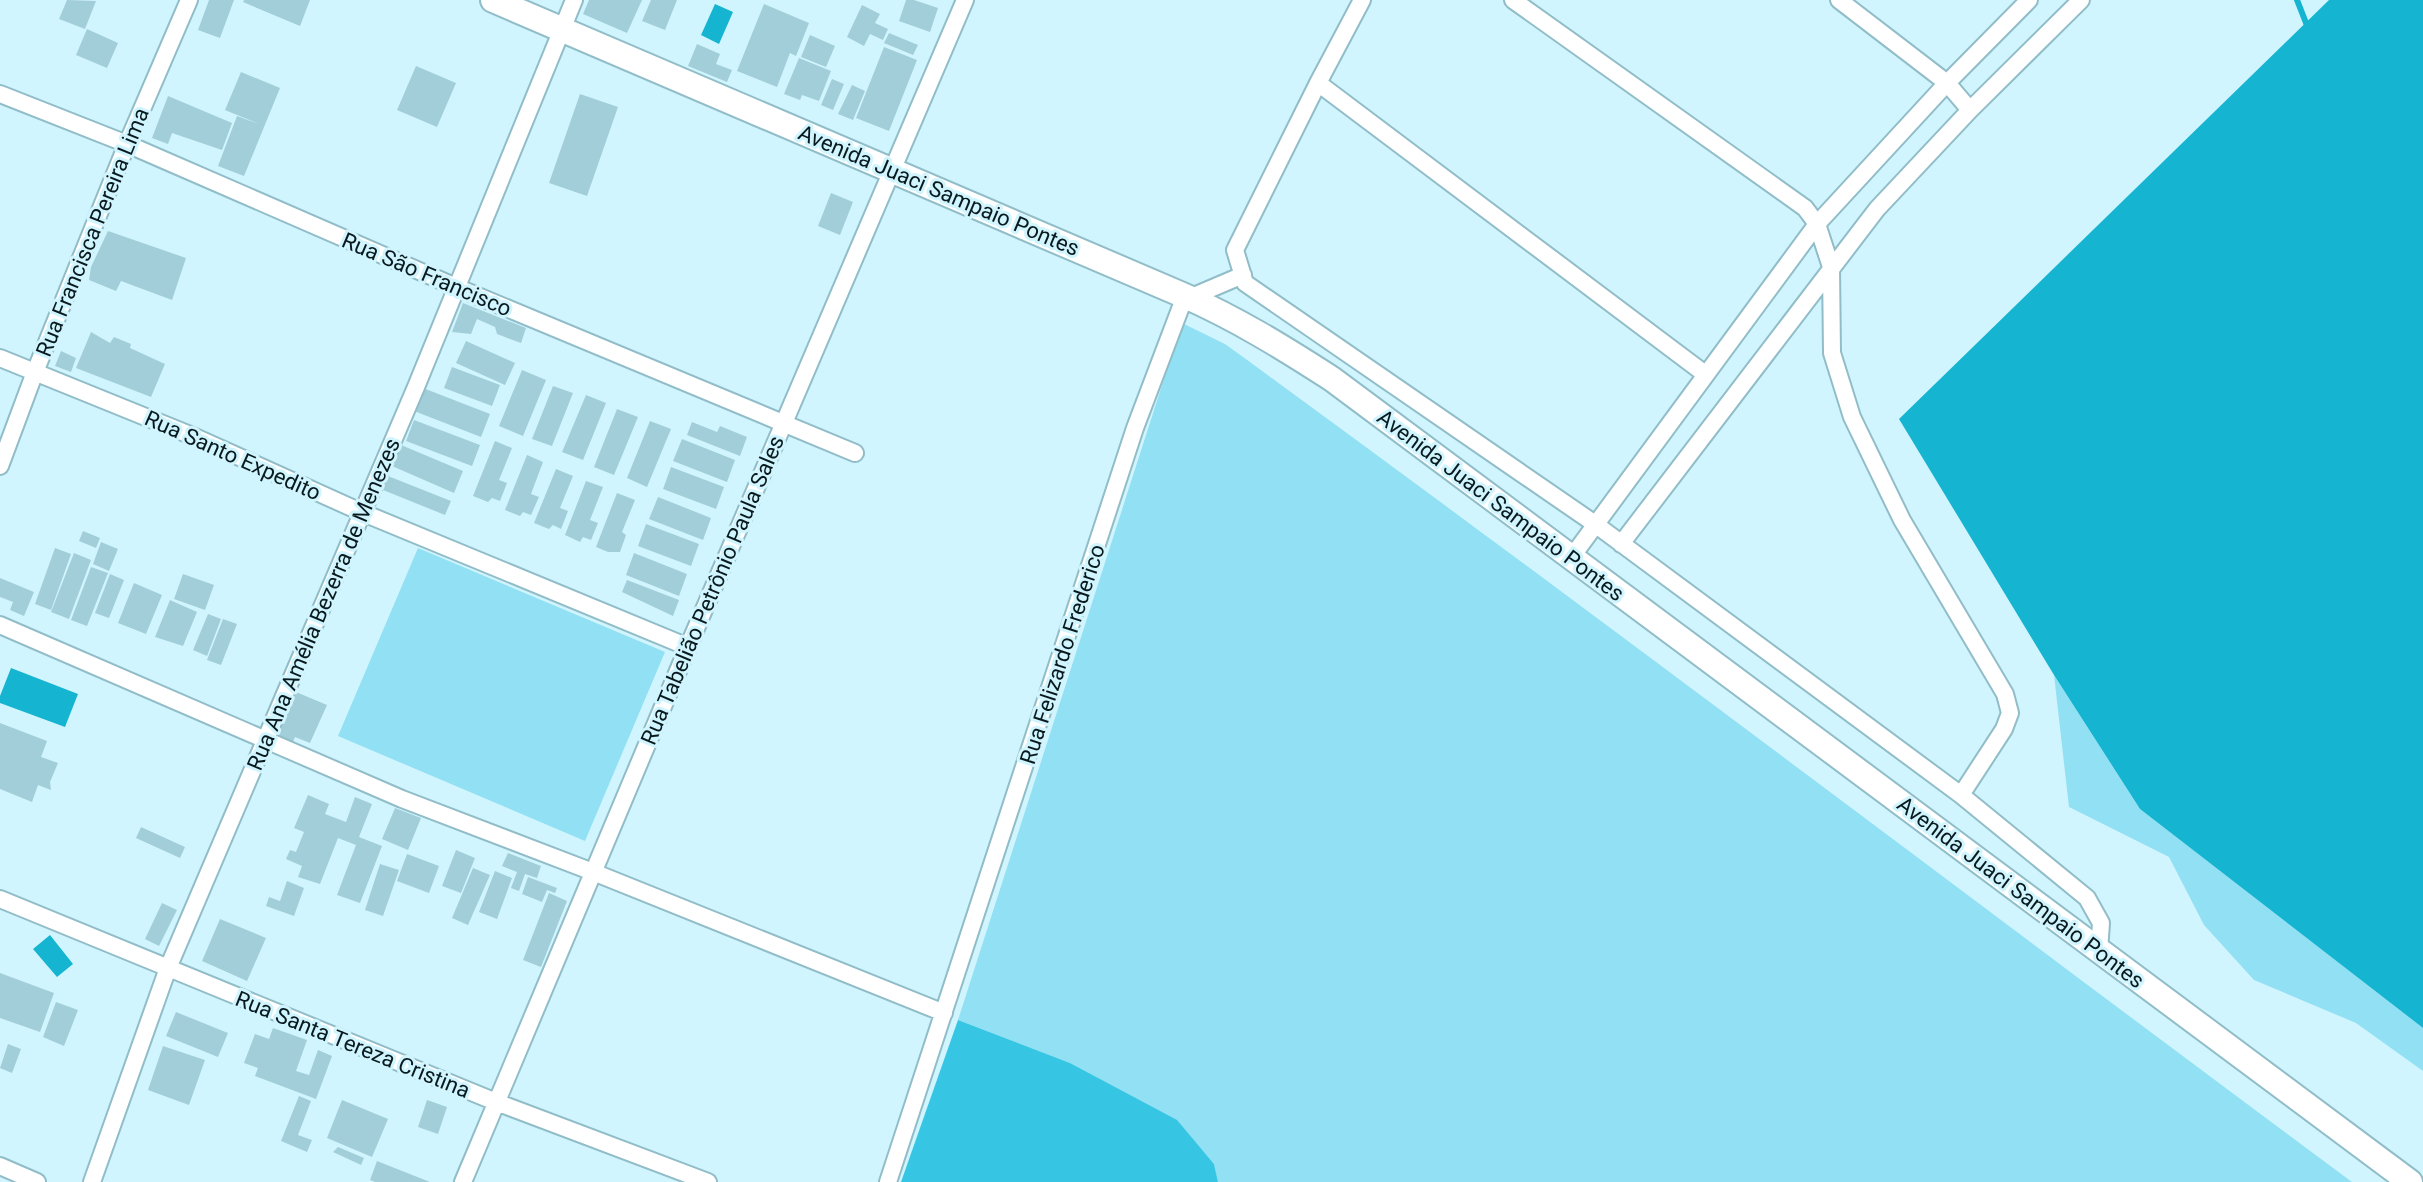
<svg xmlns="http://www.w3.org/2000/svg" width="2423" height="1182" font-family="Roboto,sans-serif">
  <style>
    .green { fill: #92e0f3 }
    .forest { fill: #36c5e2 }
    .water { fill: #15b4d1 }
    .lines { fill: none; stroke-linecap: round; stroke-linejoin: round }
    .stream { stroke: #15b4d1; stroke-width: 6 }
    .building { fill: #a1ced9 }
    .minor-casing { stroke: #90bdc8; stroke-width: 20 }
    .secondary-casing { stroke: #90bdc8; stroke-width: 28 }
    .minor { stroke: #fff; stroke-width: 16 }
    .secondary { stroke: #fff; stroke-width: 24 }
    .labels { text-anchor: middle; stroke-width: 6; stroke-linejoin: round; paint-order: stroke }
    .street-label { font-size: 22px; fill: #091a1e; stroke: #d1f5fe }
  </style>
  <rect width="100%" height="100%" fill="#d1f5fe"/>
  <!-- green -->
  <path class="green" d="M1182,323L1225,344C1603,619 1976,903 2352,1182H1218L1214,1164L1176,1120L1070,1063L958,1020Z
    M418,548L665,652L585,841L338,736Z
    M2054,675L2140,809L2423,1028V1071L2356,1023L2254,980L2204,925L2169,857L2069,807Z"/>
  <!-- forest -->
  <path class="forest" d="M958,1020L1070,1063L1177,1120L1214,1164L1218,1182H901Z"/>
  <!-- water -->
  <path class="water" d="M2329,0H2423V1028L2140,809L2054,675L1899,419Z
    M715,4L733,12L719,44L701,35Z
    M11,668L78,694L65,727L0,703V696Z
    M50,935L73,964L57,977L33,949Z"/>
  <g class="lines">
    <!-- stream -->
    <path class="stream" d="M2297,0L2308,28"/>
  </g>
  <!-- building -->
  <path class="building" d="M67,0L96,1L85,29L59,19Z
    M209,0H234L220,38L198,30Z
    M244,0H310L300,26L243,2Z
    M589,0H642L627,33L583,14Z
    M651,0H677L665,30L642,21Z
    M906,0H914L938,8L930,32L899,21Z
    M764,4L809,23L796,56L790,53L777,87L737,71Z
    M862,5L880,14L875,23L888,29L883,40L870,34L864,46L847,37Z
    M87,29L118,43L107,68L76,55Z
    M889,33L918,45L913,55L884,43Z
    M810,35L835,46L826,67L801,57Z
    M697,44L720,54L716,64L732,70L727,82L688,66Z
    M884,47L917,60L889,131L856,118Z
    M799,58L831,71L819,101L802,95L800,100L784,94Z
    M416,66L456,83L437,127L397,110Z
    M241,72L280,88L244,176L218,166L237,116L259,124L225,110Z
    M832,79L844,84L833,110L821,105Z
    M852,85L865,91L853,120L838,114Z
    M580,94L618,107L587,196L549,183Z
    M168,96L232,123L222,150L172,133L168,144L152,138Z
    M831,193L853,202L840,235L818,226Z
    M108,231L186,258L172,300L121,281L116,291L89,280L91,267Z
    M463,303L526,328L521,343L497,334L495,327L477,319L471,334L452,332Z
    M91,332L110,343L114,337L131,344L130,348L165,364L151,397L76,368Z
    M466,341L515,363L505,385L456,363Z
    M61,351L76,358L71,372L55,366Z
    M452,367L500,385L492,406L444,388Z
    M522,370L546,380L523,436L499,426Z
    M553,386L573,393L552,446L532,439Z
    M423,388L490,414L481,437L414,411Z
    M586,395L606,403L583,460L562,452Z
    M617,409L638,417L614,475L594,467Z
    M414,420L480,445L472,466L406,441Z
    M650,421L671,429L647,487L627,478Z
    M692,422L717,432L720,426L747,437L740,456L687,435Z
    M682,439L735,460L727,482L673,461Z
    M495,441L512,448L499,480L507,483L500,501L492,498L488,502L473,496Z
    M401,445L463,471L454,493L392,466Z
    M527,455L543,462L531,494L539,497L531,515L523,512L520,516L505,510Z
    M671,467L724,487L716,509L663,489Z
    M556,469L573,476L560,508L568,511L561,529L553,525L549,529L534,523Z
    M388,476L451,501L445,515L383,490Z
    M586,481L603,487L590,520L598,523L591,540L583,537L580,542L565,535Z
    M617,493L635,500L622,532L626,535L620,552H608L596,547Z
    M658,497L711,518L703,540L649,519Z
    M646,524L699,544L691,566L638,546Z
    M83,531L100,538L96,548L79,541Z
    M101,542L118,549L109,571L93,564Z
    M55,548L71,554L51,610L35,604Z
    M74,553L91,560L69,619L51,612Z
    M634,553L687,574L679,596L626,575Z
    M91,567L108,573L87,626L71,620Z
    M110,574L124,580L109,618L95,613Z
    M183,574L214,585L205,610L174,599Z
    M0,578L34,592L24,616L10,610L13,602L0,597Z
    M627,580L679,600L673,616L622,592Z
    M134,583L162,595L146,634L118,623Z
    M170,600L197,612L183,646L155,637Z
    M208,614L221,619L207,656L193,650Z
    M223,619L237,624L221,665L207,660Z
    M296,692L327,705L310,743L295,737L291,747L275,741Z
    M0,723L47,741L41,757L58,763L50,782L51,790L38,785L32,802L0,789Z
    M308,795L329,804L325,814L346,822L355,797L372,804L359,837L382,846L360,903L337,895L356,845L338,838L320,884L298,877L302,866L286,859L290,850L296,852L304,832L294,828Z
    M395,808L421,818L408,850L382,839Z
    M141,827L185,847L180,858L136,838Z
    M456,850L475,858L461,893L442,886Z
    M508,853L541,866L537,878L525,874L519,891L511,888L517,872L502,866Z
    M407,854L439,866L429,893L397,881Z
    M380,864L399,870L383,916L365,910Z
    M473,868L490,875L468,925L452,918Z
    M495,871L512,878L497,919L479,912Z
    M528,877L557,888L555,893L547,890L542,902L522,894Z
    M287,881L304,888L294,916L266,906L269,897L280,901Z
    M549,893L567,901L541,967L523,960Z
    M162,903L177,910L159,946L145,939Z
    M220,919L266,938L247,981L202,961Z
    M0,973L54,993L40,1032L0,1018Z
    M56,1002L78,1010L64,1046L43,1037Z
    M176,1012L228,1033L218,1057L166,1036Z
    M273,1028L307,1040L296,1071L309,1075L318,1050L332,1056L316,1099L255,1076L258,1068L244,1063L255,1034L269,1039Z
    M8,1044L21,1049L12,1073L0,1068Z
    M163,1046L205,1060L189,1105L148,1090Z
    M299,1096L311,1101L298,1135L312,1140L307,1152L281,1141Z
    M342,1100L388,1119L372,1157L327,1138Z
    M427,1100L447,1107L438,1134L418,1127Z
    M338,1147L364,1158L361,1165L333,1152Z
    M377,1161L430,1182H375L370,1180Z"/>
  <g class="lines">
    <defs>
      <path id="minor" d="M1362,0L1318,83L1235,250L1245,283L1595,524L1961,795L2087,898L2101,923L2099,951
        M1513,0L1805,208L1817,224L1831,267L1832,353L1852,417L1902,520L2005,694L2010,713L2004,729L1961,795
        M1839,0L1947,83L1970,110
        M1318,83L1705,374
        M0,94L127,144L456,287L855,453
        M1189,298L1243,275
        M0,358L195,437L361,512L688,647
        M0,466L35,372L127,144L189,0
        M1621,544L1877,209L1970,110L2081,0
        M1571,558L1817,224L1947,83L2029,0
        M0,625L402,799L593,872L944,1013
        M0,899L496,1102L708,1182
        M0,1166L37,1182
        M92,1182L168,968L416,387L574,0
        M463,1182L688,647L965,0
        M888,1182L1135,428L1185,296"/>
      <path id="secondary" d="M493,0L1185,296C1237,319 1284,348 1332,379L2410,1182"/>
    </defs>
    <!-- minor casing -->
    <use href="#minor" class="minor-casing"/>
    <!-- secondary casing -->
    <use href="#secondary" class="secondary-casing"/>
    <!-- minor -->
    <use href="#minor" class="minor"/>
    <!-- secondary -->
    <use href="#secondary" class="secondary"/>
  </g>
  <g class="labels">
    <!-- street labels -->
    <g class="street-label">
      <text transform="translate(939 190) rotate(23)" y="8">Avenida Juaci Sampaio Pontes</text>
      <text transform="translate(92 232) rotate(-68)" y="8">Rua Francisca Pereira Lima</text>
      <text transform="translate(427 274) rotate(23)" y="8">Rua São Francisco</text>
      <text transform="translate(233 455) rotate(24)" y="8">Rua Santo Expedito</text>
      <text transform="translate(1501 505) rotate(37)" y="8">Avenida Juaci Sampaio Pontes</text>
      <text transform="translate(712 590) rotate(-67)" y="8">Rua Tabelião Petrônio Paula Sales</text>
      <text transform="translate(323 604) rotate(-67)" y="8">Rua Ana Amélia Bezerra de Menezes</text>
      <text transform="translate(1062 654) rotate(-72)" y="8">Rua Felizardo Frederico</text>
      <text transform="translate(2021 892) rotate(37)" y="8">Avenida Juaci Sampaio Pontes</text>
      <text transform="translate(353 1044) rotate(22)" y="8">Rua Santa Tereza Cristina</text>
    </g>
  </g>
</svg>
